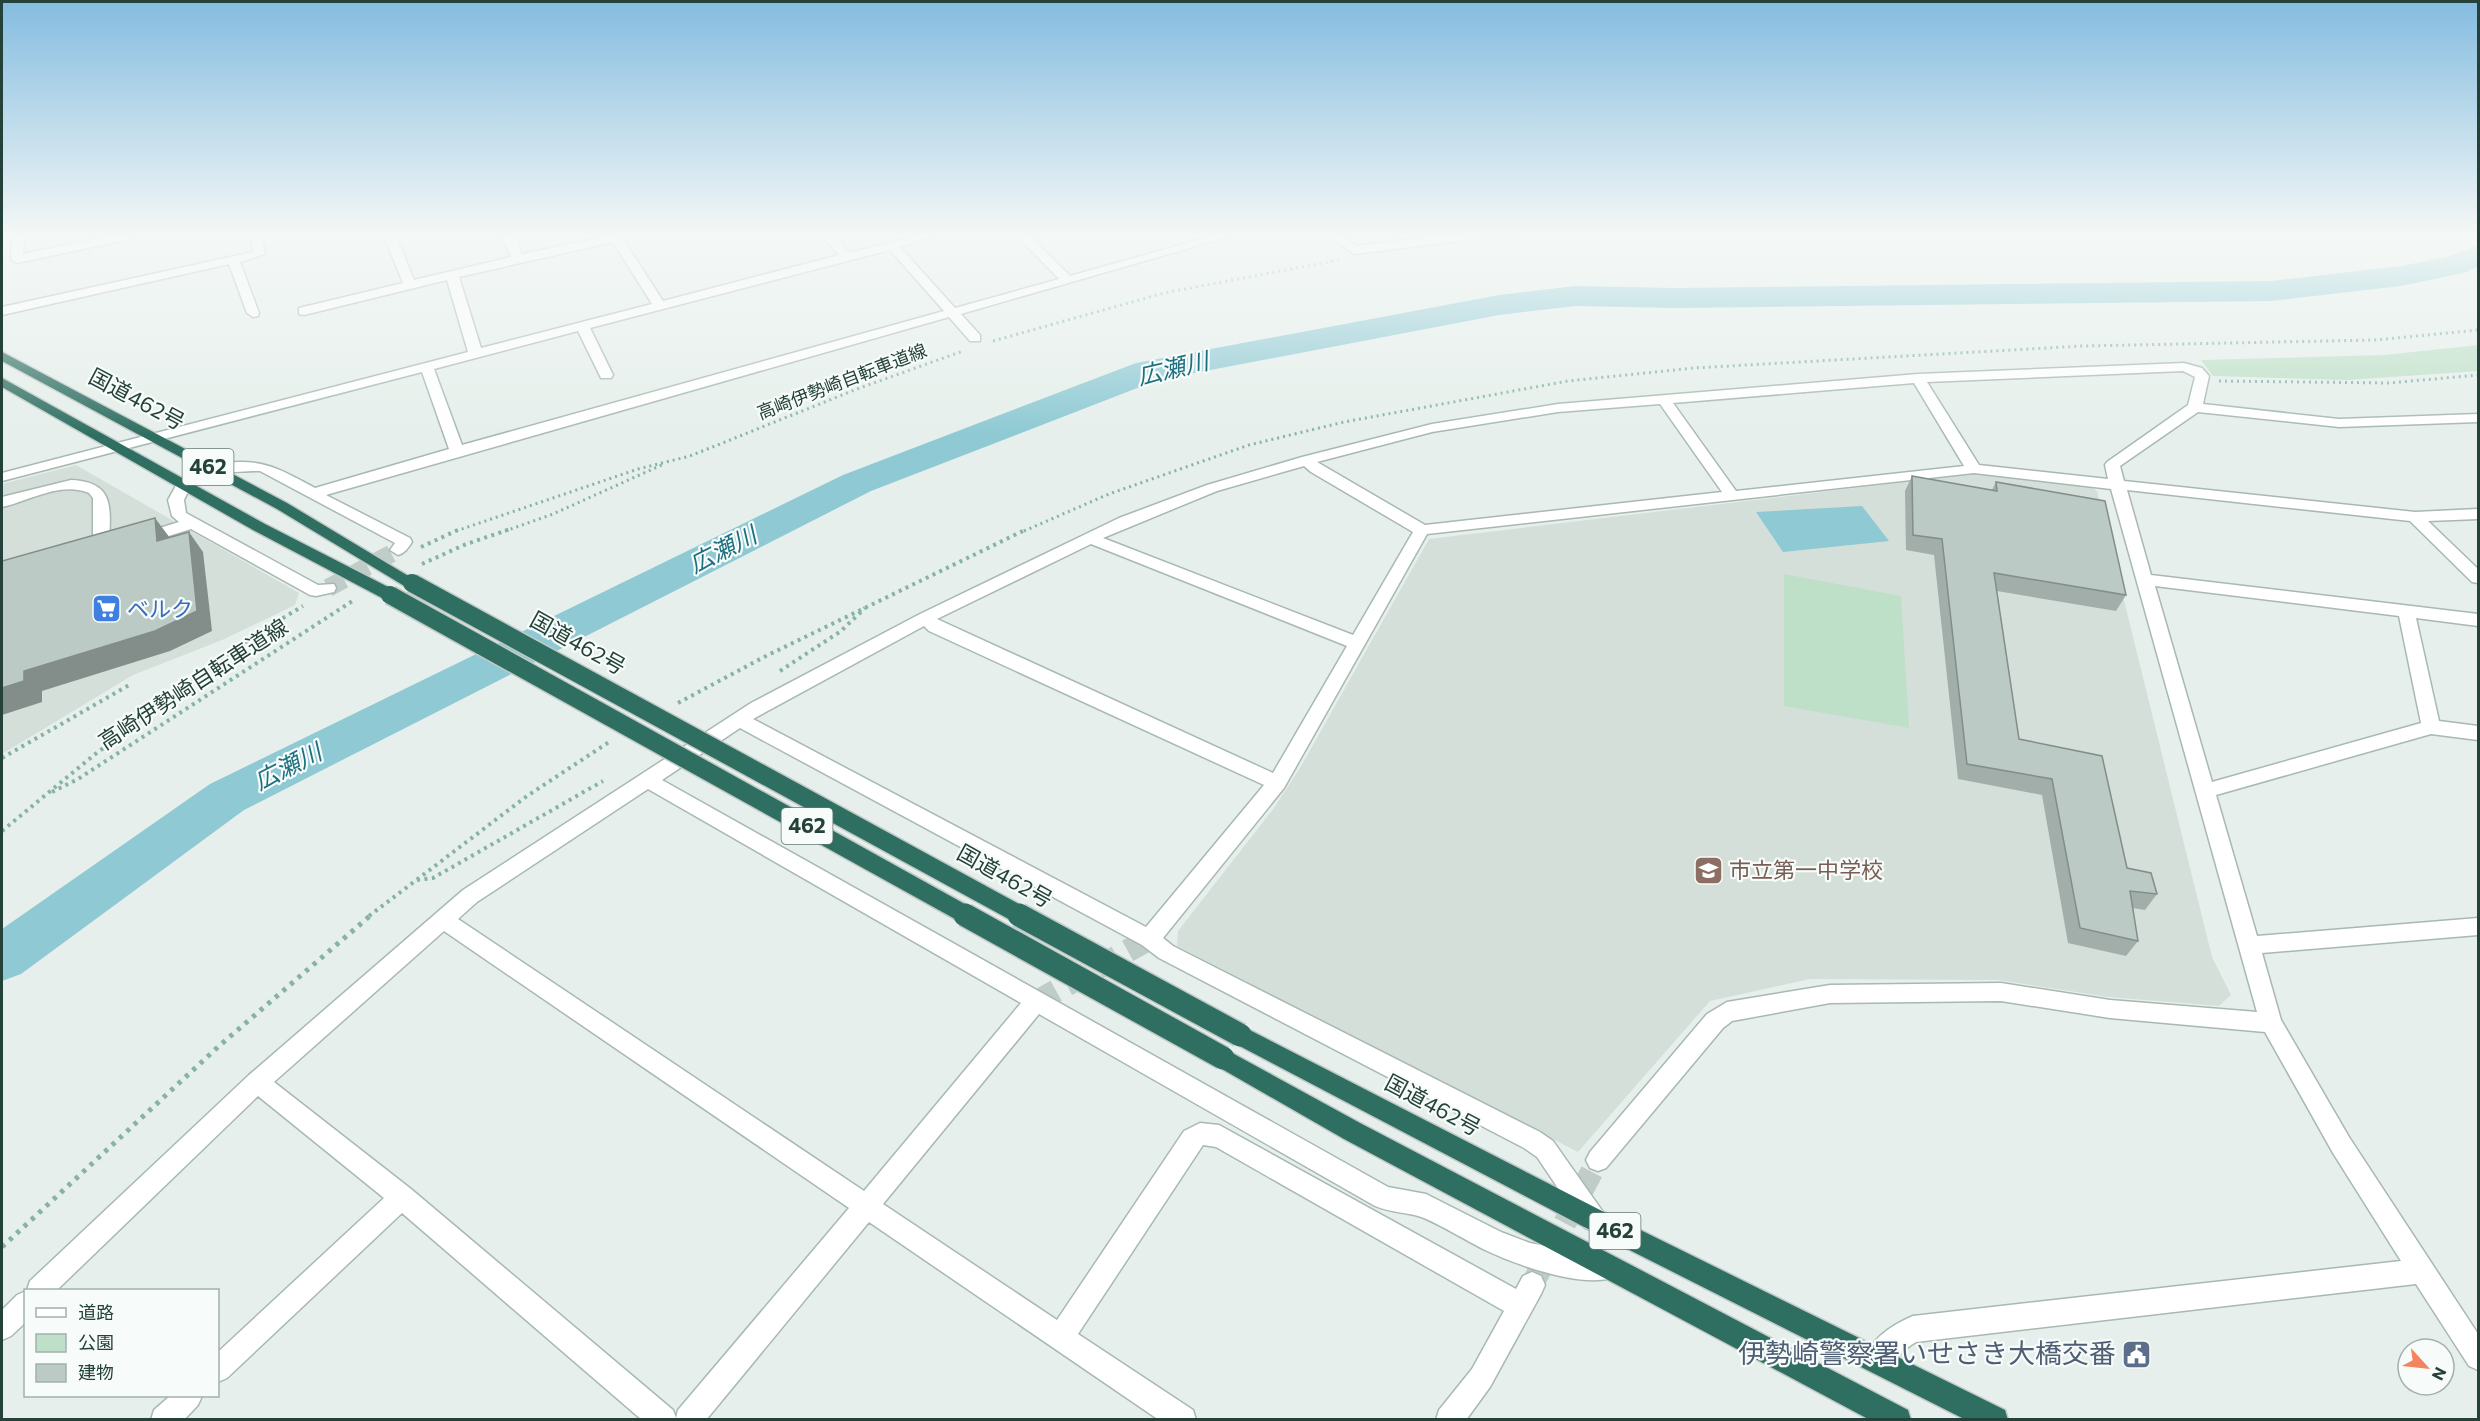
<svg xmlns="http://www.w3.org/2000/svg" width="2480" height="1421" font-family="Commissioner,'Noto Sans JP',sans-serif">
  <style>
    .built { fill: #d4dfda }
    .green { fill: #bfe0c8 }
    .water { fill: #8ec9d4 }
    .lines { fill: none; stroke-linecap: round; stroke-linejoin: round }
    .river { fill: #8ec9d4; fill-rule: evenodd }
    .minor-tunnel-far1 { stroke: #bfccc8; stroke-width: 18; stroke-dasharray: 18 9; stroke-linecap: butt }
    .minor-tunnel { stroke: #bfccc8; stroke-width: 23; stroke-dasharray: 23 12; stroke-linecap: butt }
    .minor-casing { stroke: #a8b8b2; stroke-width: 3 }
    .highway-casing { stroke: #c2cac8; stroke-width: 3 }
    .path-far2 { stroke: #86b3a5; stroke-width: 3; stroke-dasharray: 2 4; stroke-linecap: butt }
    .path-far1 { stroke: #86b3a5; stroke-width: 4; stroke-dasharray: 3 4.5; stroke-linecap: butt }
    .path { stroke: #86b3a5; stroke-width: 5; stroke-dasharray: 4 6; stroke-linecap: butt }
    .minor { fill: #fff; fill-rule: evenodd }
    .highway { fill: #2f6f62; fill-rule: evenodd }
    .highway-bridge-far1-casing { stroke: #c2cac8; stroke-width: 21; stroke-linecap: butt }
    .highway-bridge-casing { stroke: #c2cac8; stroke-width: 26; stroke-linecap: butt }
    .highway-bridge-far1 { stroke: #2f6f62; stroke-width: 18 }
    .highway-bridge { stroke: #2f6f62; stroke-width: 23 }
    .wall { fill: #a1aea9 }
    .shaded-wall { fill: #838d89 }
    .building { fill: #bbcac4; stroke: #838d89; stroke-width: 1.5 }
    .labels { text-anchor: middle; stroke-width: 4.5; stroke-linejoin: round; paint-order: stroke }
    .far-street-label { font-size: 18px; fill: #24423a; stroke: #f7fbf9 }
    .shield { fill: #f7fbf9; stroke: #637a73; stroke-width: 1.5 }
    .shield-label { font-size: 21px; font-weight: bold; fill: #24423a }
    .street-label { font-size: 22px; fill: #24423a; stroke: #f7fbf9 }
    .shop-label { font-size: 22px; fill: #366cbe; stroke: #f7fbf9; text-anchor: start }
    .education-label { font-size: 22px; fill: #785e54; stroke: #f7fbf9; text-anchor: start }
    .water-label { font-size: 24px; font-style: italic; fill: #1c6f80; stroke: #f7fbf9 }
    .near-service-label { font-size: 27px; fill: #4e5e75; stroke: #f7fbf9; text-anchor: end }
  </style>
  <rect width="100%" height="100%" fill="#e6efeb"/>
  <!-- built -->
  <path class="built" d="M76,465L299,593L295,605L222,640L133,675L2,754V484Z
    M1980,473L2089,486L2097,491L2212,957L2231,995L2219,1006L2108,997L1998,980L1810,979L1710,1001L1578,1152L1177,946L1178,931L1274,808L1300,768L1429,539Z"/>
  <!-- green -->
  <path class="green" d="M2478,345V371L2347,380L2213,376L2201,360L2385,355Z
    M1784,574L1901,596L1909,728L1784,706Z"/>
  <!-- water -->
  <path class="water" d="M1862,506L1889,541L1783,552L1756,512Z"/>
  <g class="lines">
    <!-- river -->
    <path class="river" d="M2478,245V266L2467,272L2401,286L2271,301L1676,308L1575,306L1499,315L1158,380L871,491L244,810L21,974L2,981V929L210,784L843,475L1136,363L1499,295L1575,286L1676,288L2271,281L2401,266L2447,257Z"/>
    <!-- minor-tunnel-far1 -->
    <path class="minor-tunnel-far1" d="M328,588L398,550"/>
    <!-- minor-tunnel -->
    <path class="minor-tunnel" d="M1036,1002L1149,939
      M1532,1285L1598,1160"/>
    <defs>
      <path id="minor" d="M12,236H24L23,254L109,236H132L126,240L17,263L11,259Z
        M250,236H262L265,254L240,262L259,313L258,316L253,317L247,313L229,264L2,315V307L253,252Z
        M384,236H396L414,280L511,257L502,236H514L522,254L609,236H621L663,301L839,255L823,236H835L850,253L914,236H934L900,247L955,308L1059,279L1017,236H1030L1070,276L1212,236H1231L961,314L980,335V341H970L949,317L326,495L410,538L412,542C408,548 405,553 398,555L390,550L395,543L260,471C246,470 212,476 205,469C210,463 219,464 226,463C264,458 283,471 315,488L449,449L422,372L2,481V473L468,352L447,280L304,315L299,314V308L403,283ZM613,242L652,304L481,348L459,277ZM890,250L944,311L462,445L434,369L578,331L601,378H611L613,375L590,328Z
        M1329,236H1343L1356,246L1439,236H1473L1467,240L1354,254Z
        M2184,363L2202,368L2209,376L2203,404L2339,419L2478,414V422L2339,427L2198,412L2120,466L2124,481L2415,512L2478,509V519L2428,521L2478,569V583L2472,582L2410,521L2127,490L2151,575L2478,614V626L2416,618L2439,721L2478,726V740L2431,734L2216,795L2257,936L2478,918V935L2262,953L2281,1020L2349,1137L2478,1334V1370L2469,1366L2416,1284L1916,1342C1901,1350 1892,1366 1876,1373L1867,1369L1863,1360C1872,1338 1892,1325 1913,1316L2401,1261L2333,1153L2265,1032L2110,1018L2001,1001L1830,1003L1732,1021L1723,1028L1606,1168L1598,1171L1590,1168L1586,1160L1590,1152L1707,1014L1727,1002L1830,985L2001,983L2110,1000L2257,1012L2111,489L1974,473L1427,534L1284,788L1163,938L1173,946L1540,1132L1553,1141L1603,1212L1606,1220L1603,1228L1594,1232L1585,1228L1537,1157L1524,1148L1159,958L1142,945L740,728L662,780L1388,1187L1426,1194L1501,1232L1530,1243L1613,1259L1617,1268L1613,1277C1583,1289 1514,1264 1485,1250C1465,1240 1445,1227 1424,1218C1409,1212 1391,1213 1375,1206L1039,1014L883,1204L1057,1320L1184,1131L1200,1123L1219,1125L1516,1289L1523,1276L1532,1272L1541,1276L1545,1285L1541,1294L1490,1387L1466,1420H1436L1439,1410L1472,1369L1504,1311L1216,1147L1203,1145L1078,1334L1193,1410L1196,1420H1159L869,1222L706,1420H642L402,1213L227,1378L218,1382V1352L384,1198L258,1096L57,1290H27L30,1281L249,1075L463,890L751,703L920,614L1119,518L1207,485L1302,457L1432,424L1558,404L1918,374ZM2183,371L2195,377L2188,405L2107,462L2105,465L2108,479L1979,465L1927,382ZM1914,383L1964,466L1736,491L1673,403ZM1660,404L1722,492L1425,525L1317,462L1432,432L1558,412ZM1304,466L1311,472L1413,532L1353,635L1103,538L1217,491ZM1091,544L1347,646L1273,773L937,619ZM2155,586L2399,616L2421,723L2212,782ZM924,626L929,631L1264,785L1146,927L753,719ZM648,789L1021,1003L864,1191L458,919L477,902ZM444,931L849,1208L678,1410L676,1418L673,1410L411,1189L274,1082Z
        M71,480C119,482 109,513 109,551L107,555L101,556L93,551V498L89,493C61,481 29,501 2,507V497Z
        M183,480L191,485L184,500L186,513L318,585L334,584L336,588L334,592L316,596L310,595L191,529L143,544L137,543L135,539L137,535L179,522L172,516L168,500L178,482Z
        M26,1291V1322L11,1336L2,1340V1310L17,1295Z
        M170,1396H202L198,1405L184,1420H151L154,1410Z"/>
      <path id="highway" d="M2,352L287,503L420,583L418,587H406L277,509L2,361Z
        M2,378L265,524L396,591L398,595L390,600L384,599L253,530L2,387Z
        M1240,1025L1604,1212L2005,1410L2008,1420H1966L1586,1228L1232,1042L1229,1035L1232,1028Z
        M1223,1048L1360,1123L1908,1410L1911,1420H1870L1344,1139L1215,1065L1212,1058L1215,1051Z"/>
    </defs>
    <!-- minor casing -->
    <use href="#minor" class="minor-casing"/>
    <!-- highway casing -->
    <use href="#highway" class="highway-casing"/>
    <!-- path-far2 -->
    <path class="path-far2" d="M1483,240L1523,236
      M993,341L1164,293L1339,260
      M2219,381L2389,383L2478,375
      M456,531L638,469L690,456L857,389L963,351
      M505,531L553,514L664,464
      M1024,531L1109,494L1249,445L1344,422L1568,381L1694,368L2082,346L2376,340L2478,330"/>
    <!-- path-far1 -->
    <path class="path-far1" d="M421,547L460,529
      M422,564L464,545L510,529
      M780,671L841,631L865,608
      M678,703L764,657L1027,529
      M2,758L131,684
      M52,792L78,779L354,600
      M2,831L94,755L258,633L303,606
      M417,880L433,878L603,781
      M369,916L527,796L609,742"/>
    <!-- path -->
    <path class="path" d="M2,1247L219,1046L371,915"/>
    <!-- minor -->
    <use href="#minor" class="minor"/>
    <!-- highway -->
    <use href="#highway" class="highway"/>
    <defs>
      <path id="highway-bridge-far1" d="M412,583L1022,916
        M390,595L968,916"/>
      <path id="highway-bridge" d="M965,915L1223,1058
        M1019,915L1240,1035"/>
    </defs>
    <!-- highway-bridge-far1 casing -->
    <use href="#highway-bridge-far1" class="highway-bridge-far1-casing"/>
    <!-- highway-bridge casing -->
    <use href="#highway-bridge" class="highway-bridge-casing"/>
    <!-- highway-bridge-far1 -->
    <use href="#highway-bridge-far1" class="highway-bridge-far1"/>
    <!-- highway-bridge -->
    <use href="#highway-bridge" class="highway-bridge"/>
  </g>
  <!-- wall -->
  <path class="wall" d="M1912,476L1992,490L1996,482L2126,595L2116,611L1997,591L2019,739L2127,868L2157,894L2145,910L2133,908L2138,941L2126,956L2068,943L2042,795L1958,779L1934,555L1906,550L1905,491Z"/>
  <!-- shaded-wall -->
  <path class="shaded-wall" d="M155,518L170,538L157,541Z
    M189,532L203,552L212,631L170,651L42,691V702L2,715V688L24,671Z"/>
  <!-- building -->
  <path class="building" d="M1912,476L1997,491L1996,482L2105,501L2126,595L1994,573L2019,739L2102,756L2127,868L2151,873L2157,894L2130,891L2138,941L2080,928L2052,779L1967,764L1942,539L1913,535Z
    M155,518L157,541L189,532L197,611L155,631L24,671V681L2,688V561Z"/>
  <!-- sky -->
  <linearGradient id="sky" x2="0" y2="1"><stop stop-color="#84bce0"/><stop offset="0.54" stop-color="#f4f8f6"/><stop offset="1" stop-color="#f4f8f6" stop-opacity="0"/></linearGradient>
  <rect width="2480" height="435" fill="url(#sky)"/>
  <!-- icons -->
  <defs>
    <symbol id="supermarket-square" viewBox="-11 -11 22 22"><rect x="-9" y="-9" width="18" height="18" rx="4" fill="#3f7fe0" stroke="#f7fbf9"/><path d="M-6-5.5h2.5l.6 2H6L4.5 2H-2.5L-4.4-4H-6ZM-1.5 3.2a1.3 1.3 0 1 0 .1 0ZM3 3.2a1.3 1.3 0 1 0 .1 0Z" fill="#fff"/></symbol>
    <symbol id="school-square" viewBox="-11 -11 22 22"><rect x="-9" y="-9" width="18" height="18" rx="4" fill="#8d6e63" stroke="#f7fbf9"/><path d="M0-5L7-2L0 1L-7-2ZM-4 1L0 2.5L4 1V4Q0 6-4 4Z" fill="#fff"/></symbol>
    <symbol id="civic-square" viewBox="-11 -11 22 22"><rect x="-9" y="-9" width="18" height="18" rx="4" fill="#5c6f8a" stroke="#f7fbf9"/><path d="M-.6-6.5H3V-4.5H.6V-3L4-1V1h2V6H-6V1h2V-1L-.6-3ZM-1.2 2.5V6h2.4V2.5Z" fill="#fff"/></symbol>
  </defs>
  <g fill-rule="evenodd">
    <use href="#supermarket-square" x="90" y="592" width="33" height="33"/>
    <use href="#school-square" x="1692" y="854" width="33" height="33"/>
    <use href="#civic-square" x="2120" y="1338" width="33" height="33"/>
  </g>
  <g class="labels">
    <!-- far-street labels -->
    <g class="far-street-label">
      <text transform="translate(842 382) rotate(-21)" y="6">高崎伊勢崎自転車道線</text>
    </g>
    <!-- shield labels -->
    <g class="shield">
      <rect x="182.5" y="449" width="51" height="36" rx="4.5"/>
      <rect x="781.5" y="808" width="51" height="36" rx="4.5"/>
      <rect x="1589.5" y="1213" width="51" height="36" rx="4.5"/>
    </g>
    <g class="shield-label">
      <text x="208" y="474">462</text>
      <text x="807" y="833">462</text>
      <text x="1615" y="1238">462</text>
    </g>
    <!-- street labels -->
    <g class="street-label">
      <text transform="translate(137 399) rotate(28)" y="8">国道462号</text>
      <text transform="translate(578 643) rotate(29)" y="8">国道462号</text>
      <text transform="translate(193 684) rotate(-33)" y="8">高崎伊勢崎自転車道線</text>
      <text transform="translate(1005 876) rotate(29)" y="8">国道462号</text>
      <text transform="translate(1433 1105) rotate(28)" y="8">国道462号</text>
    </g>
    <!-- shop labels -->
    <g class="shop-label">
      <text x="127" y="617">ベルク</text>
    </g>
    <!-- education labels -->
    <g class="education-label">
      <text x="1729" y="878">市立第一中学校</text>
    </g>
    <!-- water labels -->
    <g class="water-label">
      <text transform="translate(1173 369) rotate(-13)" y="8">広瀬川</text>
      <text transform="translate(723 550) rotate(-27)" y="8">広瀬川</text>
      <text transform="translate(288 767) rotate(-27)" y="8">広瀬川</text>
    </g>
    <!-- near-service labels -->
    <g class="near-service-label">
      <text x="2116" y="1363">伊勢崎警察署いせさき大橋交番</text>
    </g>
  </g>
  <!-- border -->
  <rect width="2480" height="1421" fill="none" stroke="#24423a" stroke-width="6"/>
  <!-- legend -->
  <rect x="24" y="1289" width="195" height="108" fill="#f7fbf9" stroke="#a3b1ad" stroke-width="1.5"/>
  <rect x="36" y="1308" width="30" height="9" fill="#ffffff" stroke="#a3b1ad" stroke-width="1.5"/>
  <text x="78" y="1319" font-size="18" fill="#24423a">道路</text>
  <rect x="36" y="1334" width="30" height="18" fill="#bfe0c8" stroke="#a3b1ad" stroke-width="1.5"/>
  <text x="78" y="1349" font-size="18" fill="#24423a">公園</text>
  <rect x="36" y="1364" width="30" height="18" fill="#bbcac4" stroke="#a3b1ad" stroke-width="1.5"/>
  <text x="78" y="1379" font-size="18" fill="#24423a">建物</text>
  <!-- north arrow -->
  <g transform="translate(2426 1367) rotate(117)"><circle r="28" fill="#f7fbf9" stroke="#a3b1ad" stroke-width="1.5"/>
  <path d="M0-4.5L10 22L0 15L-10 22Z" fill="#f4845f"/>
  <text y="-9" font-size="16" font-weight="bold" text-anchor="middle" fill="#24423a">N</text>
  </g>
</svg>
